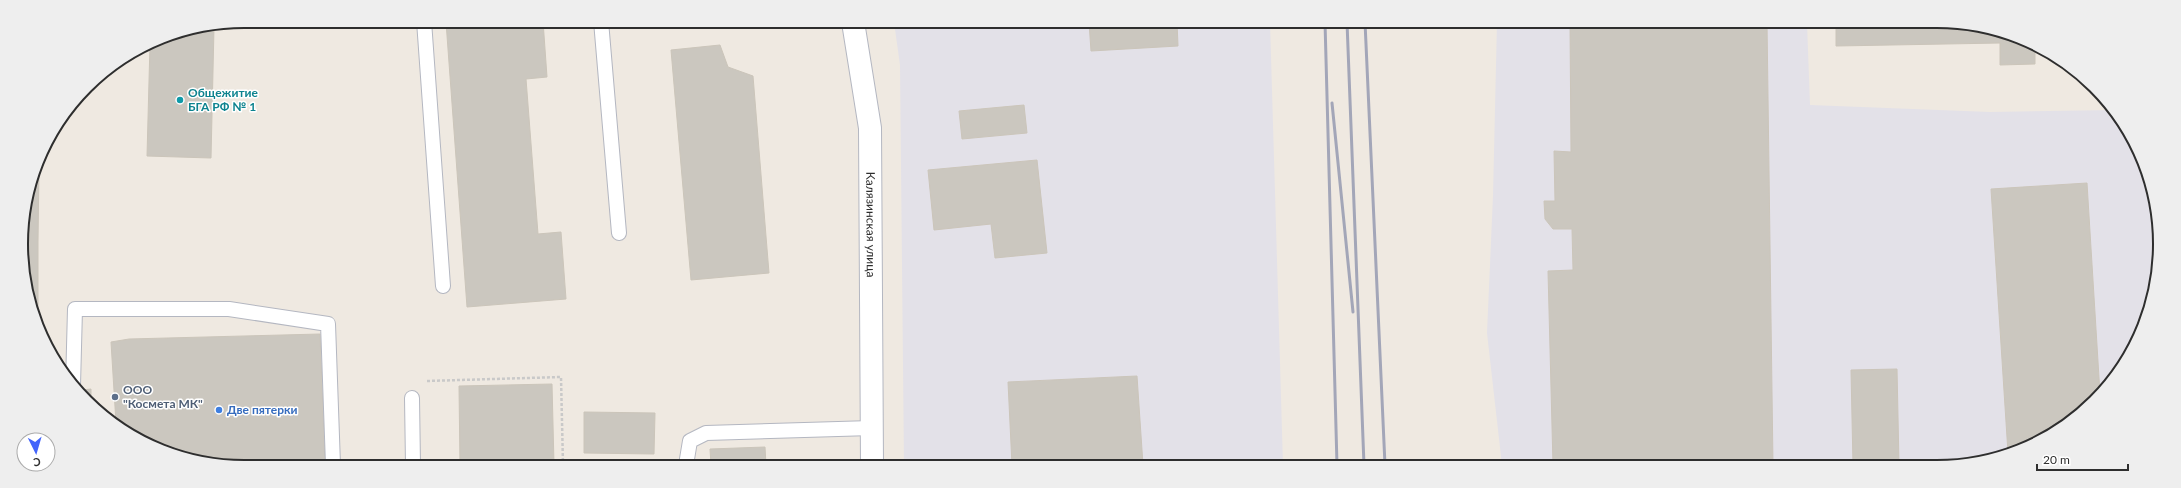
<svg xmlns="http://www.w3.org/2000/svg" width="2181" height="488" font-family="Lato,sans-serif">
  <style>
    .industrial { fill: #e3e1e8 }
    .building { fill: #cbc7bf; stroke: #cbc5ba }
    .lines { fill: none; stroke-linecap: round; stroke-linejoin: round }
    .lane-casing { stroke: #b4b7c1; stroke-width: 16 }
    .street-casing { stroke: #b4b7c1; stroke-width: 24 }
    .path { stroke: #c9c9c9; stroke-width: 2.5; stroke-dasharray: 3 2; stroke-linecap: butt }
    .lane { stroke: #fff; stroke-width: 14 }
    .street { stroke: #fff; stroke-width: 22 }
    .rail { stroke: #a3a6b8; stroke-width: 3 }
    .culture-dot { fill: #0f9aa8; stroke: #fff; stroke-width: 1.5 }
    .service-dot { fill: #5c6f8a; stroke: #fff; stroke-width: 1.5 }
    .shop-dot { fill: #3f7fe0; stroke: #fff; stroke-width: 1.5 }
    .labels { text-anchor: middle; stroke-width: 3; stroke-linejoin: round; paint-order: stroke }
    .culture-label { font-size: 12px; font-weight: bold; fill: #0d838f; stroke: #fff; text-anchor: start }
    .street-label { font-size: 12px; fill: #2e2e2e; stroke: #fff }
    .service-label { font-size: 12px; font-weight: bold; fill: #4e5e75; stroke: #fff; text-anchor: start }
    .shop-label { font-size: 12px; font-weight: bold; fill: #366cbe; stroke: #fff; text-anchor: start }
    .rim { fill: none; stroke: #2e2e2e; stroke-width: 2 }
  </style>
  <rect width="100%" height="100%" fill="#efe9e1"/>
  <!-- industrial -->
  <path class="industrial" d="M894,22H1270L1283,465H904L900,65Z
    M1497,22L1807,23L1810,105L1990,112L2115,110L2152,187L2158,273L2137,343L2095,402L2035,444L1966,465H1502L1487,333L1493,196Z"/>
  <!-- building -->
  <path class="building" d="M543,21L547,77L526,79L538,234L561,232L566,299L467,307L446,22Z
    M1089,22H1177L1178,46L1091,51Z
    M1570,22L1767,23L1773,465H1553L1548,271L1573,270L1572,229H1553L1545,219L1544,201H1555L1554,151L1571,152Z
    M1836,23H1966L2035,46V64L2000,65V43L1836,46Z
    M214,27L211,158L147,156L150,44L159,38Z
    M720,45L728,67L753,76L769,273L691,280L671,50Z
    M1024,105L1027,133L962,139L959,111Z
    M1037,160L1047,253L995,258L991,224L934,230L928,170Z
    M39,166L38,241V321L29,302L21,229Z
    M2087,183L2100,394L2095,402L2035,444L2008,453L1991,189Z
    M320,334L325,465H215L132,437L116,423L111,342L129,339Z
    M1897,369L1899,465H1853L1851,370Z
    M1137,376L1143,465H1012L1008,382Z
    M552,384L554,465H460L459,386Z
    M91,389V399H89L83,393L82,390Z
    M584,412L655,413L654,454L584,453Z
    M765,447L766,465H711L710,449Z"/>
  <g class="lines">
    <defs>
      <path id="lane" d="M424,21L443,286
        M601,21L619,233
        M73,385L75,309H229L328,324L333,465
        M412,398L413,465
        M686,465L690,441L706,433L872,428"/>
      <g id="street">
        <path id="s1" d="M853,22L870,128L872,465"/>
      </g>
    </defs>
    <!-- lane casing -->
    <use href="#lane" class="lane-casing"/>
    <!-- street casing -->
    <use href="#street" class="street-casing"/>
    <!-- path -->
    <path class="path" d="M427,381L561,377L563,465"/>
    <!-- lane -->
    <use href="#lane" class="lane"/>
    <!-- street -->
    <use href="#street" class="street"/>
    <!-- rail -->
    <path class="rail" d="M1325,22L1337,465
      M1347,22L1364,465
      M1365,22L1385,465
      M1332,103L1353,312"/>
  </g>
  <!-- markers -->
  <circle class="culture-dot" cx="180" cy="100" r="4"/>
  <circle class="service-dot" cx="115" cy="397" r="4"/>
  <circle class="shop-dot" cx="219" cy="410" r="4"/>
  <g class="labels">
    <!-- culture labels -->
    <g class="culture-label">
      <text x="188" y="97">Общежитие<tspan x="188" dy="14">БГА РФ № 1</tspan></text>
    </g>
    <!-- street labels -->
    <g class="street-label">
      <text dy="4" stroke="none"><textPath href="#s1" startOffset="204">Калязинская улица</textPath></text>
    </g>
    <!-- service labels -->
    <g class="service-label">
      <text x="123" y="394">ООО<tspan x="123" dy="14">"Космета МК"</tspan></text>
    </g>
    <!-- shop labels -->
    <g class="shop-label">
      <text x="227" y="414">Две пятерки</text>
    </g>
  </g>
  <!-- crop -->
  <path d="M0 0H2181V488H0ZM244 28H1937A216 216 0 0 1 2153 244V244A216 216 0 0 1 1937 460H244A216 216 0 0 1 28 244V244A216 216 0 0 1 244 28Z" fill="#eee" fill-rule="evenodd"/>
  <path class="rim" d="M244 28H1937A216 216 0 0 1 2153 244V244A216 216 0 0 1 1937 460H244A216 216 0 0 1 28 244V244A216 216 0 0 1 244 28Z"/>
  <!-- north arrow -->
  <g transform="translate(36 452) rotate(175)"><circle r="19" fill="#ffffff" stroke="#ababab"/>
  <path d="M0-3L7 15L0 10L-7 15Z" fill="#4264fb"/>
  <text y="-6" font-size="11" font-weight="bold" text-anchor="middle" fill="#2e2e2e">С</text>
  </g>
  <!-- scale -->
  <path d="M2037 464v6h91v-6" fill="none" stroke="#2e2e2e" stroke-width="2"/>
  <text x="2043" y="464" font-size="12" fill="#2e2e2e" stroke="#ffffff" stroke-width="3" paint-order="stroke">20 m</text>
</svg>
